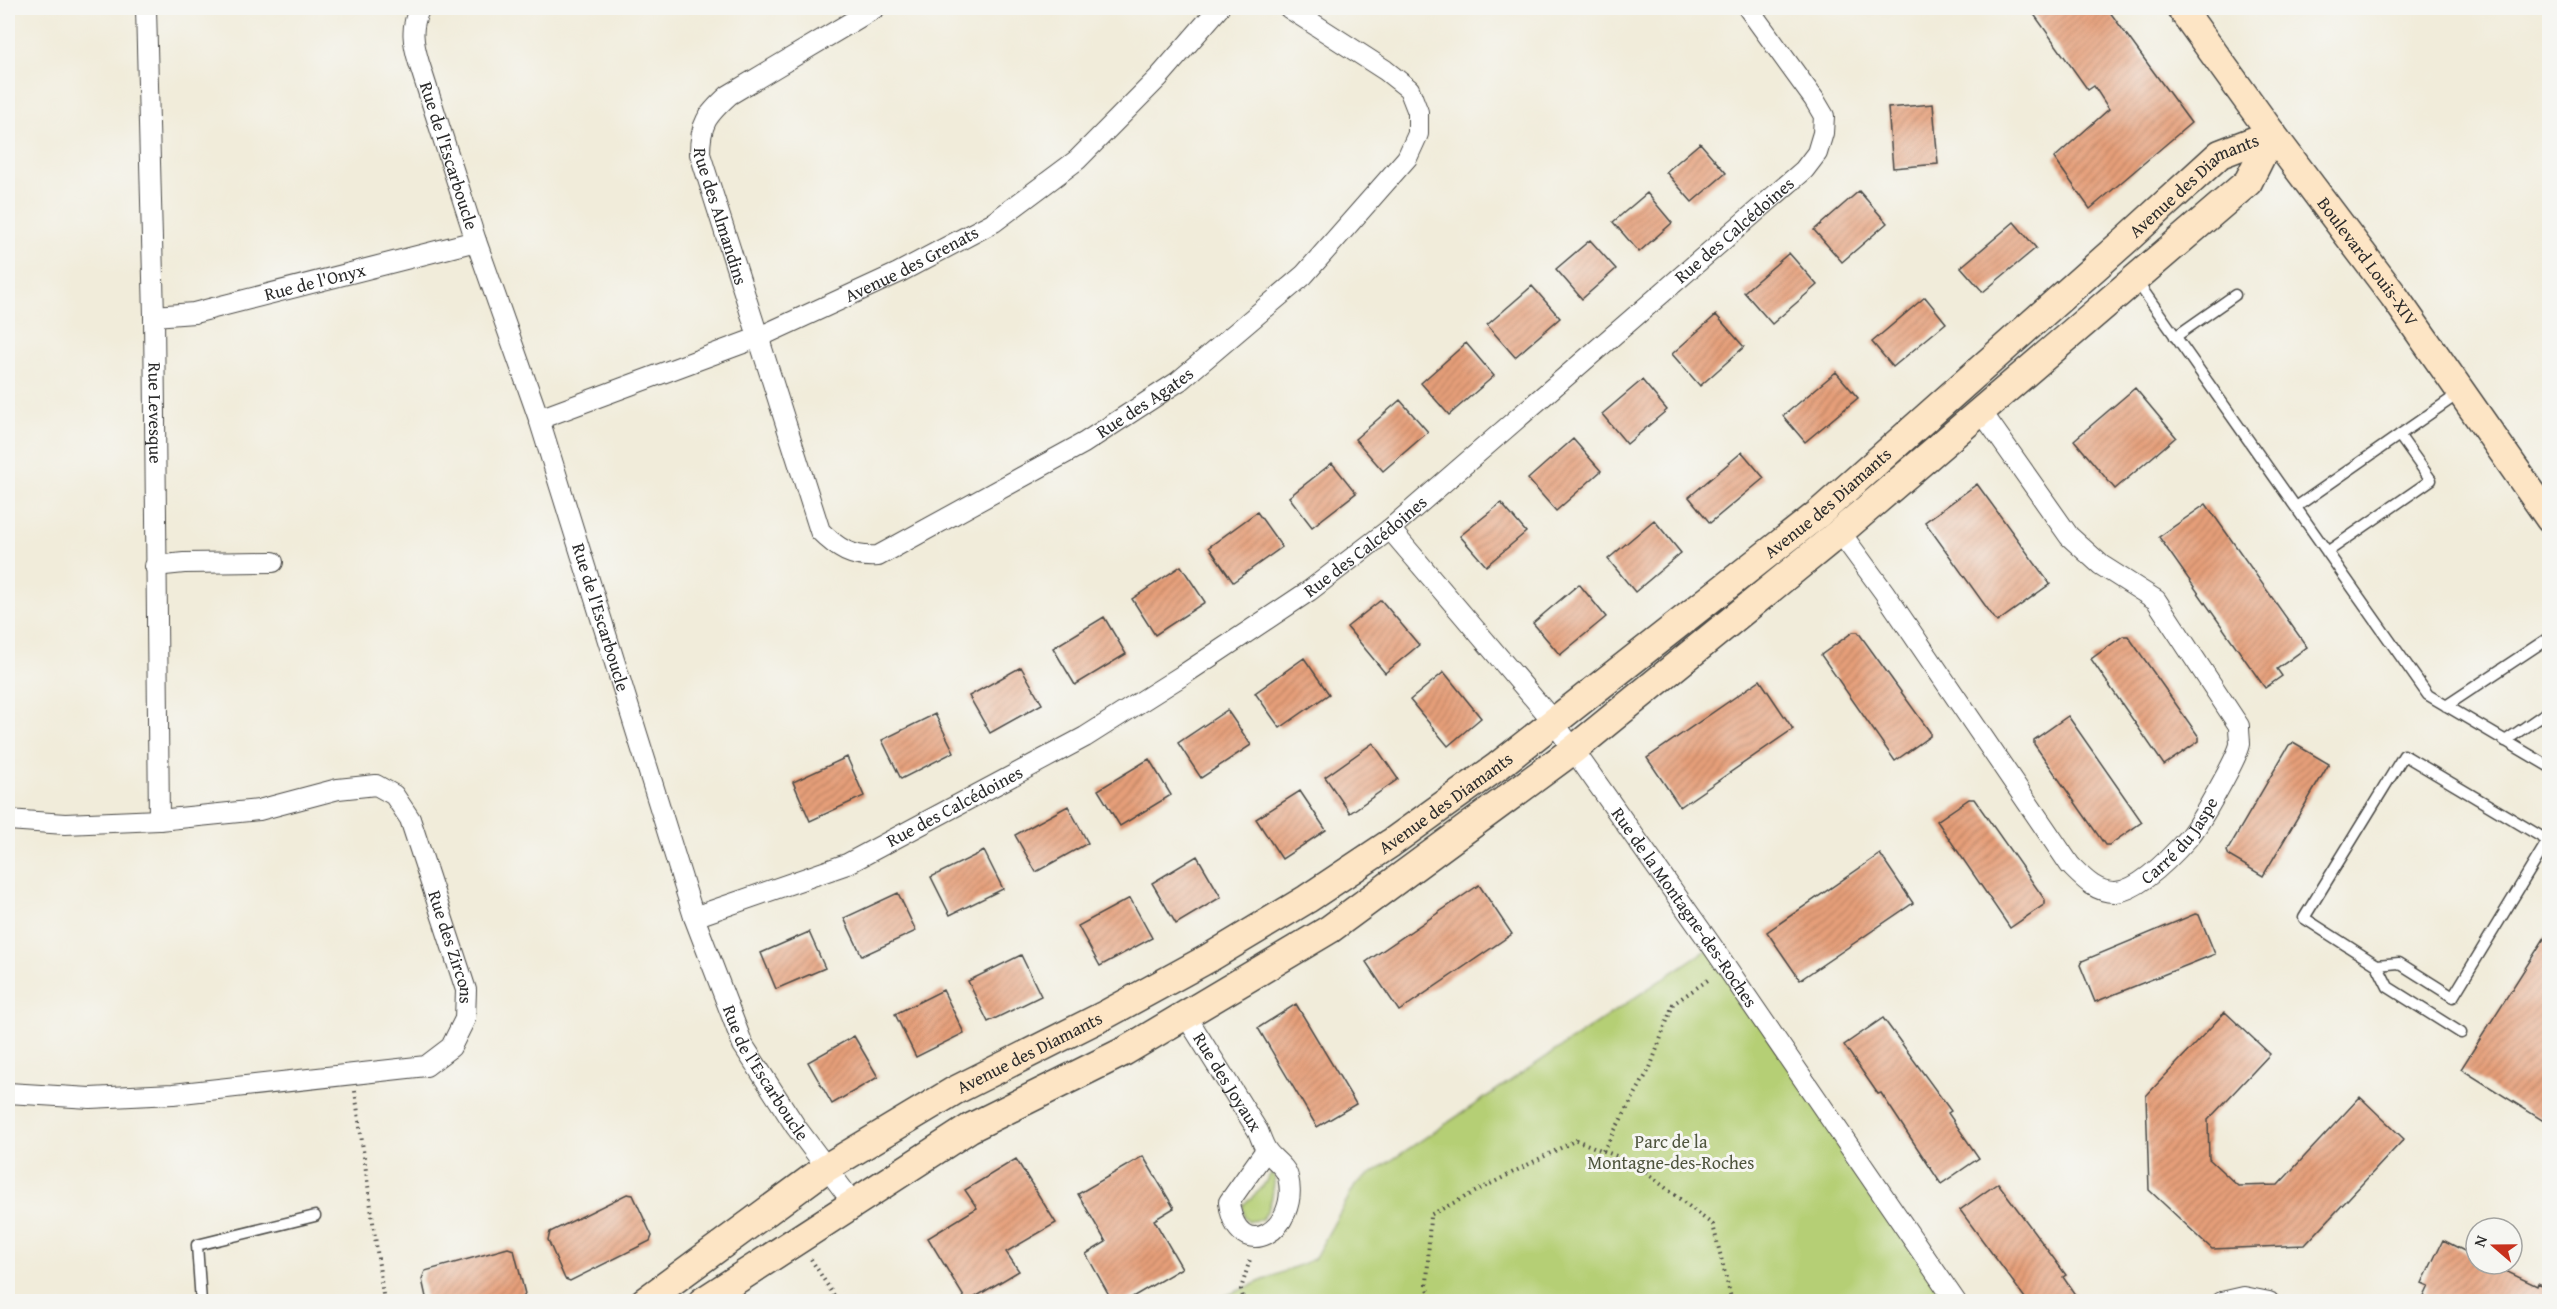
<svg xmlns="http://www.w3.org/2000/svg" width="2557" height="1309" font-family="'Gentium Book Plus',serif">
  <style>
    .green { fill: #b5cf74; stroke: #707d50; stroke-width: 1.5 }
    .building { fill: url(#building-hatch) }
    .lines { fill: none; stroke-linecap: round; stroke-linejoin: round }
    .lane-casing { stroke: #494845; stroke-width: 13 }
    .street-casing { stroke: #494845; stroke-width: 22 }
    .secondary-casing { stroke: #494845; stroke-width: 31 }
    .path { stroke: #494845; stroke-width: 4; stroke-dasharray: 1.5 4.5; stroke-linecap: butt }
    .lane { stroke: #fff; stroke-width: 10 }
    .street { stroke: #fff; stroke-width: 20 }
    .secondary { stroke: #fde5c5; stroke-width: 28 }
    .labels { text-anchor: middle; stroke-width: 6; stroke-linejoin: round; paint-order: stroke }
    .street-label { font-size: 18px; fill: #2b2b2b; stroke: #f6f6f2 }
    .park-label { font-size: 18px; fill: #4e543d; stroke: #f6f6f2 }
  </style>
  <defs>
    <pattern id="building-hatch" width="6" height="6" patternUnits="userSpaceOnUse" patternTransform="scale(1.5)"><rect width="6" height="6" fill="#e69f79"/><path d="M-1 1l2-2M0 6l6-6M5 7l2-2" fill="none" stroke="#bb8263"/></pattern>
  </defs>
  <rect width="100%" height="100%" fill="#f6f6f2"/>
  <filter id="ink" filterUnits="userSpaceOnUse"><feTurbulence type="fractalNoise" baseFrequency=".0167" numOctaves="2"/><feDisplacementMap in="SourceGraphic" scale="12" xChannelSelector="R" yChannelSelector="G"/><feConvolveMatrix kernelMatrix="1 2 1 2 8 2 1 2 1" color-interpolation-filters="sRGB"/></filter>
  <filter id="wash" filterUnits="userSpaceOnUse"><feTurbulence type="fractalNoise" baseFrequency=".008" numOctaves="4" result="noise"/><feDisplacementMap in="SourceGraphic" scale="24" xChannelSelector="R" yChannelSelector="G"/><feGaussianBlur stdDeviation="1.35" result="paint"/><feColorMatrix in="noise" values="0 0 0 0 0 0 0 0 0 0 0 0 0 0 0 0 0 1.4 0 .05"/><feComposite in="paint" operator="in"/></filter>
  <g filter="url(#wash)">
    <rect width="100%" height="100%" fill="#f1ecda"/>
    <!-- green -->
    <path class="green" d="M1712,946L1956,1302H1211L1314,1259L1356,1184Z
      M1272,1172L1275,1175C1273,1191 1272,1208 1261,1220L1249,1221L1244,1216L1243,1205L1261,1189Z"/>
    <g id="blocks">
      <!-- building -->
      <path class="building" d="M2040,8H2107L2191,123L2090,209L2054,158L2109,109L2094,86L2088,90L2033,13Z
        M1933,104L1938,164L1893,168L1888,108Z
        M1700,143L1726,173L1692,202L1666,172Z
        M1859,191L1887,223L1842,262L1814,230Z
        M1647,193L1672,223L1639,252L1613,222Z
        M2014,222L2036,248L1983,292L1961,267Z
        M1590,240L1616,269L1582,299L1556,269Z
        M1789,253L1817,285L1772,324L1744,292Z
        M1532,286L1560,318L1515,357L1487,325Z
        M1925,297L1946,323L1893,367L1872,342Z
        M1716,315L1744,347L1700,386L1672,354Z
        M1466,343L1494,376L1449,415L1421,383Z
        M1836,372L1858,398L1805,442L1783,416Z
        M1642,380L1667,410L1627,444L1602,414Z
        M2135,388L2176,437L2115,489L2074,440Z
        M1400,400L1428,432L1383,471L1355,439Z
        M1573,439L1601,471L1556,511L1528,479Z
        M1742,452L1764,478L1710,523L1689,497Z
        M1332,463L1356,493L1312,527L1289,497Z
        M1977,484L2050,584L1997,622L1925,522Z
        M1501,503L1526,532L1486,566L1460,536Z
        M2206,504L2307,647L2277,669L2282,676L2265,688L2159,537Z
        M1257,512L1282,547L1233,582L1209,547Z
        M1654,520L1681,553L1635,592L1608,559Z
        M1181,566L1205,602L1155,635L1132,599Z
        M1579,584L1606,617L1560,655L1533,623Z
        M1381,600L1419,645L1385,673L1347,627Z
        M1104,617L1126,654L1075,685L1053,648Z
        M1853,632H1858L1930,732V736L1895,761L1821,655Z
        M2123,636H2128L2199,737V741L2164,765L2091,659Z
        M1304,658L1329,694L1280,728L1255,693Z
        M1021,667L1042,704L990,733L969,696Z
        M1444,672L1481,718L1448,746L1410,700Z
        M1760,680L1793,729L1680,807L1647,758Z
        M1227,710L1251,745L1201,778L1178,743Z
        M935,714L954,752L901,779L882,740Z
        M2068,716L2142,822L2109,845H2105L2034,744V740Z
        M1373,743L1398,779L1350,813L1325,777Z
        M2293,743L2329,764L2263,876L2229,856L2227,851L2289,745Z
        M847,757L864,796L810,821L793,782Z
        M1149,759L1171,795L1120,826L1098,790Z
        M1300,791L1326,830L1282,859L1256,819Z
        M1969,799H1974L2045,900V904L2010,928L1937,821Z
        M1068,806L1088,843L1036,872L1015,835Z
        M984,851L1003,889L950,915L931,877Z
        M1880,854L1913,903L1800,980L1767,932Z
        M1197,856L1221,897L1176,924L1152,883Z
        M1479,885L1512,934L1399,1011L1366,962Z
        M898,893L916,931L862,956L844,918Z
        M1130,898L1152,938L1100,966L1078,926Z
        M2195,914L2199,915L2215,954L2095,1002L2080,965L2082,961Z
        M809,932L825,968L776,989L761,953Z
        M2550,934V1125L2461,1069L2545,937Z
        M1021,955L1041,996L988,1022L968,981Z
        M943,990L964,1033L916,1057L895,1014Z
        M1296,1004L1356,1104L1317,1127L1258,1028Z
        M2225,1012L2270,1054L2208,1120L2209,1159L2238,1186L2278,1185L2360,1097L2404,1139L2305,1245L2212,1249L2149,1190L2146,1096Z
        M1883,1018L1951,1111L1948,1113L1979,1158L1941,1184L1881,1093L1878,1094L1844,1045Z
        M854,1036L878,1077L832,1104L808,1062Z
        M1143,1156L1174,1208L1154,1220L1182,1268L1124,1302H1113L1086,1254L1106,1242L1078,1194Z
        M1016,1159L1056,1223L1006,1252L1019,1271L967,1302L928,1238L977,1208L965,1190Z
        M1998,1183L2066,1275L2063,1277L2080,1302H2023L2025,1298L1960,1210Z
        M627,1194L633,1195L652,1236L650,1241L570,1281L565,1279L548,1240L550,1232Z
        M2443,1240L2476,1257V1264H2491L2537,1286L2538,1283L2550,1289V1302L2422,1301L2429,1286L2422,1283Z
        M508,1248L514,1250L525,1294L523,1298L512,1302H427L422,1279L425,1271Z"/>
    </g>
  </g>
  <g filter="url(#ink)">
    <use href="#blocks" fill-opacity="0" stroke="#494845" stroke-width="1.5"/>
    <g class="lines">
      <defs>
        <path id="lane" d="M2135,279L2428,695L2550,767
          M2175,337L2235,295
          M2296,507L2461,392
          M2327,552L2431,480L2399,435
          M2446,706L2550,637
          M2505,741L2550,710
          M2547,842L2453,997L2399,963L2377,965L2304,918L2404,755L2550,842
          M2377,965L2388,987L2461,1033
          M201,1302L197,1245L315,1216"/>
        <g id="street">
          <path id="s1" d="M146,8L154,316L159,820"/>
          <path id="s2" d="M420,8C410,27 413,43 419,63L476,241L539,419L694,917L743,1045L796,1127L853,1203"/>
          <path id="s3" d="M875,8L729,95C707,115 700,123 700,154L820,531C838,549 852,558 878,556L1084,443L1179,381L1304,275L1407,158L1418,134V112L1409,89L1385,70L1289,8"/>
          <path id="s4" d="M154,316L194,313L476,241"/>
          <path id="s5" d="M539,419L757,338L898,273L994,222L1077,160L1159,77L1219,8"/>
          <path id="s6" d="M1390,529L1553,721L1712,946L1956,1302"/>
          <path id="s7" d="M1840,532L1884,592L2070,865C2083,878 2096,893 2116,892C2140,890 2173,855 2189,837C2198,827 2238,757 2240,744C2240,739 2239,732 2239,726L2156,600L2101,565L2069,536L1981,411"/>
          <path d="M155,566L184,563L273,562"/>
          <path id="s8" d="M8,820L65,824L159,820L259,810L338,789L376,785L394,795L410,819L466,990L465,1019L451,1047L426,1066L173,1094L90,1098L8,1093"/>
          <path id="s9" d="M694,917L847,864L1085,737L1183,675L1309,591L1390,529L1804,170L1817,153L1823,133L1824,116L1814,99L1748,8"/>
          <path id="s10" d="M1186,1016L1258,1131C1261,1138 1263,1146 1268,1152C1274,1160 1286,1167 1288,1177C1301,1230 1237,1268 1229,1202L1266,1150"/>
          <path d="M2222,1302L2244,1297L2269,1302"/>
        </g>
        <g id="secondary">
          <path id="s11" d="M2181,8L2272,134L2394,296L2550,519"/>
          <path id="s12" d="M644,1302L826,1168L954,1091L1105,1015L1209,958L1307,899L1391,843L1498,766L1818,514L2127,239L2220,154L2272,134"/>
          <path d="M702,1302L970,1128L1125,1051L1330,929L1573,750L1840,532L2248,182L2272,134"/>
        </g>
      </defs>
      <!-- lane casing -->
      <use href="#lane" class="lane-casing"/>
      <!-- street casing -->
      <use href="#street" class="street-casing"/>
      <!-- secondary casing -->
      <use href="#secondary" class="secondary-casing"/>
      <!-- path -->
      <path class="path" d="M355,1091L384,1302
        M1603,1151L1650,1068L1673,1004L1711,978
        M811,1259L838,1302
        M1244,1302L1241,1289L1251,1256
        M1433,1302L1427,1286L1430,1215L1576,1140L1634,1163L1713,1225L1732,1302"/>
      <!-- lane -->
      <use href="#lane" class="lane"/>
      <!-- street -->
      <use href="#street" class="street"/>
      <!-- secondary -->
      <use href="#secondary" class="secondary"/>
    </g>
  </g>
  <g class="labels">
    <!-- street labels -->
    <g class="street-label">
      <text dy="6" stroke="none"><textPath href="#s2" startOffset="154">Rue de l'Escarboucle</textPath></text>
      <text dy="6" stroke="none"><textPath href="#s12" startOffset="1918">Avenue des Diamants</textPath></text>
      <text dy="6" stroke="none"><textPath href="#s3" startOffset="304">Rue des Almandins</textPath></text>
      <text dy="6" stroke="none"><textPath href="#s9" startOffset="1257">Rue des Calcédoines</textPath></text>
      <text dy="6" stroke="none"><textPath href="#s11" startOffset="315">Boulevard Louis-XIV</textPath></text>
      <text dy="6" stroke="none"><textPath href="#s5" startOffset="404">Avenue des Grenats</textPath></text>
      <text dy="6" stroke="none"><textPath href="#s4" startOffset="165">Rue de l'Onyx</textPath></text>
      <text dy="6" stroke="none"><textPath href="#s3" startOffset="1008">Rue des Agates</textPath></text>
      <text dy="6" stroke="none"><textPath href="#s1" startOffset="405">Rue Levesque</textPath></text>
      <text dy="6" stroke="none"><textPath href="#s12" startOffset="1432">Avenue des Diamants</textPath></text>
      <text dy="6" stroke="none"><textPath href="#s9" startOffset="771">Rue des Calcédoines</textPath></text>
      <text dy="6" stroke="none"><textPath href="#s2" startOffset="640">Rue de l'Escarboucle</textPath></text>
      <text dy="6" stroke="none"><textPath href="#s12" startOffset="946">Avenue des Diamants</textPath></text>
      <text dy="6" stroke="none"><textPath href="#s9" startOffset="284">Rue des Calcédoines</textPath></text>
      <text dy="6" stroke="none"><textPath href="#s7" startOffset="544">Carré du Jaspe</textPath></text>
      <text dy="6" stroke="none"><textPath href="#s6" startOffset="480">Rue de la Montagne-des-Roches</textPath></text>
      <text dy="6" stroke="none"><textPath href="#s8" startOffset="556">Rue des Zircons</textPath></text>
      <text dy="6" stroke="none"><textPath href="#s12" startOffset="460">Avenue des Diamants</textPath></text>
      <text dy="6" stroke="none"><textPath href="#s2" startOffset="1126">Rue de l'Escarboucle</textPath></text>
      <text dy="6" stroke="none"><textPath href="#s10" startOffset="78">Rue des Joyaux</textPath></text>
    </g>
    <!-- park labels -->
    <g class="park-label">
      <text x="1671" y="1148">Parc de la<tspan x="1671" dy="21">Montagne-des-Roches</tspan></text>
    </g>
  </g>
  <!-- margin -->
  <rect width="2557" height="1309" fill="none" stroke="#f6f6f2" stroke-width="30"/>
  <!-- north arrow -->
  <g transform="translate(2494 1246) rotate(290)"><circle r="28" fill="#f6f6f2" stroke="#a5a5a2" stroke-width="1.5"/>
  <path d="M0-4.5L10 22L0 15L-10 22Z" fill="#c8321e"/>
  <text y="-9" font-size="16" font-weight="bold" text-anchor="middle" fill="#2b2b2b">N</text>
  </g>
</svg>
